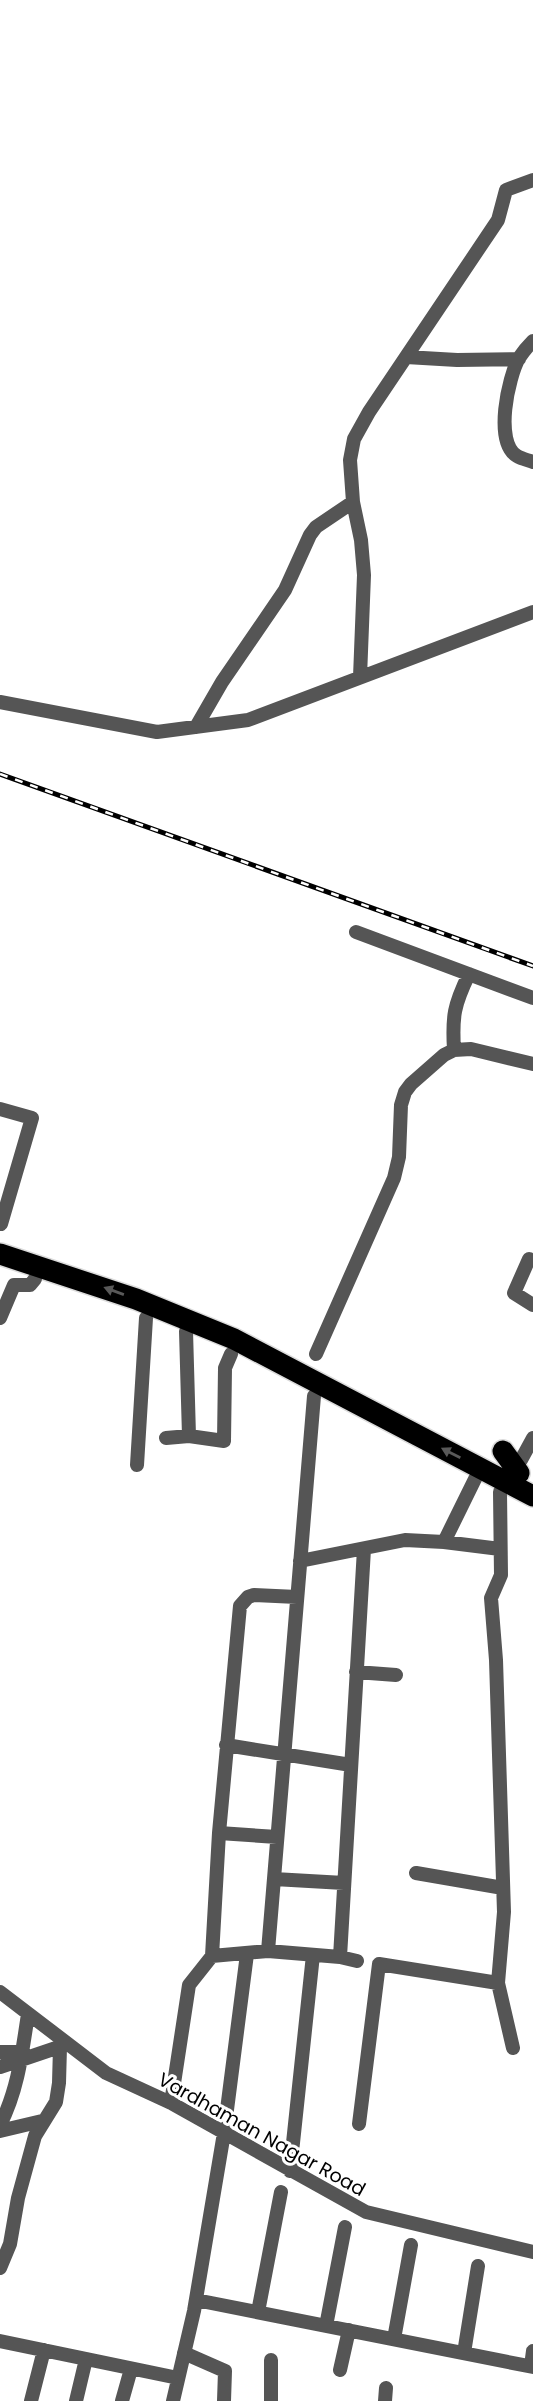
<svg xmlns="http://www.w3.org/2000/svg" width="533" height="2401" font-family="Poppins,sans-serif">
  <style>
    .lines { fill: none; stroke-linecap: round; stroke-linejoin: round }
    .highway-casing { stroke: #dbdbdb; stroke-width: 24 }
    .minor { stroke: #555; stroke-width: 14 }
    .highway { stroke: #000; stroke-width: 21 }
    .rail-casing { stroke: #000; stroke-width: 5 }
    .rail { stroke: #fff; stroke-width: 2.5; stroke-dasharray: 8; stroke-linecap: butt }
    .oneway { fill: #595959 }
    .labels { text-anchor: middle; stroke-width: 6; stroke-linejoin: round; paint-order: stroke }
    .street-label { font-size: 19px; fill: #000; stroke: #fff }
  </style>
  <rect width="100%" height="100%" fill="#fff"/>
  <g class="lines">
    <defs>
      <path id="highway" d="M0,1254L136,1299L234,1339L533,1496
        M503,1451L519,1473"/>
    </defs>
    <!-- highway casing -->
    <use href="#highway" class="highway-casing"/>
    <!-- minor -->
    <path class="minor" d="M533,341C528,346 523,352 519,358C508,378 494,442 517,456C522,459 528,460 533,462
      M406,357L457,360L519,359
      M360,677L364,575L361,540L353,502L350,460L354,439L369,412L498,220L506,190L533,180
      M0,702L157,732L248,720L533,612
      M196,727L222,682L285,590L310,535L316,527L353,502
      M356,932L533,998
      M454,1050C452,1016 454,1005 469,974
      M0,1109L32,1118L1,1224
      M529,1259L514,1293L533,1305
      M0,1318L14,1285H30L35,1279
      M186,1331L189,1436
      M316,1354L394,1178L399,1157L401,1105L405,1092L411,1084L444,1055L454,1050L471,1049L533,1064
      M166,1438L189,1436L224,1441L225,1368L231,1354
      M521,1460L533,1438
      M137,1465L146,1318
      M500,1492L501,1575L491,1598L496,1660L504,1912L498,1983L513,2048
      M444,1542L475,1479
      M300,1561L405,1540L444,1542L500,1549
      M356,1672L396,1675
      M226,1745L351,1765
      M219,1833L277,1837
      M416,1873L503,1888
      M274,1879L344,1883
      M268,1951L314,1396
      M212,1956L268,1951L340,1957L357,1961
      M340,1957L364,1549
      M0,1992L106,2073L171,2103L366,2212L533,2252
      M0,2052H22
      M0,2067L68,2044
      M171,2103L189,1985L212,1956L219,1833L240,1606L248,1597L254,1595L297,1597
      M359,2124L379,1964L498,1983
      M0,2125C18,2090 22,2053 28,2014
      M0,2131L42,2121
      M290,2171L313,1955
      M0,2268L10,2244L18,2198L35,2136L56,2102L59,2083L60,2047
      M196,2300L533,2367
      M258,2312L281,2192
      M326,2326L345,2227
      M394,2339L411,2245
      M0,2341L178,2378
      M184,2353L225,2371L224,2401
      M464,2353L478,2266
      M531,2366L533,2351
      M340,2370L349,2330
      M31,2401L44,2350
      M76,2401L86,2359
      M122,2401L131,2369
      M173,2401L194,2311L224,2133L247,1954
      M271,2401V2360
      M385,2401L386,2388"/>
    <!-- highway -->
    <use href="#highway" class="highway"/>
    <defs>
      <path id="rail" d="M0,774L533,966"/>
    </defs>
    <!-- rail casing -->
    <use href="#rail" class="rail-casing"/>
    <!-- rail -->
    <use href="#rail" class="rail"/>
  </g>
  <!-- one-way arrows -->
  <defs><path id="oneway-solid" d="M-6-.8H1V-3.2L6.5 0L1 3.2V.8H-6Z" transform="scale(1.75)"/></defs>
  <g class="oneway">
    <use href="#oneway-solid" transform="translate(114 1291) rotate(-160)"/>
    <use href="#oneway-solid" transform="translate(451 1453) rotate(-153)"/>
  </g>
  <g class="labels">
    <!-- street labels -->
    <g class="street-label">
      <text transform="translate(262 2134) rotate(29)" y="7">Vardhaman Nagar Road</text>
    </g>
  </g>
</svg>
